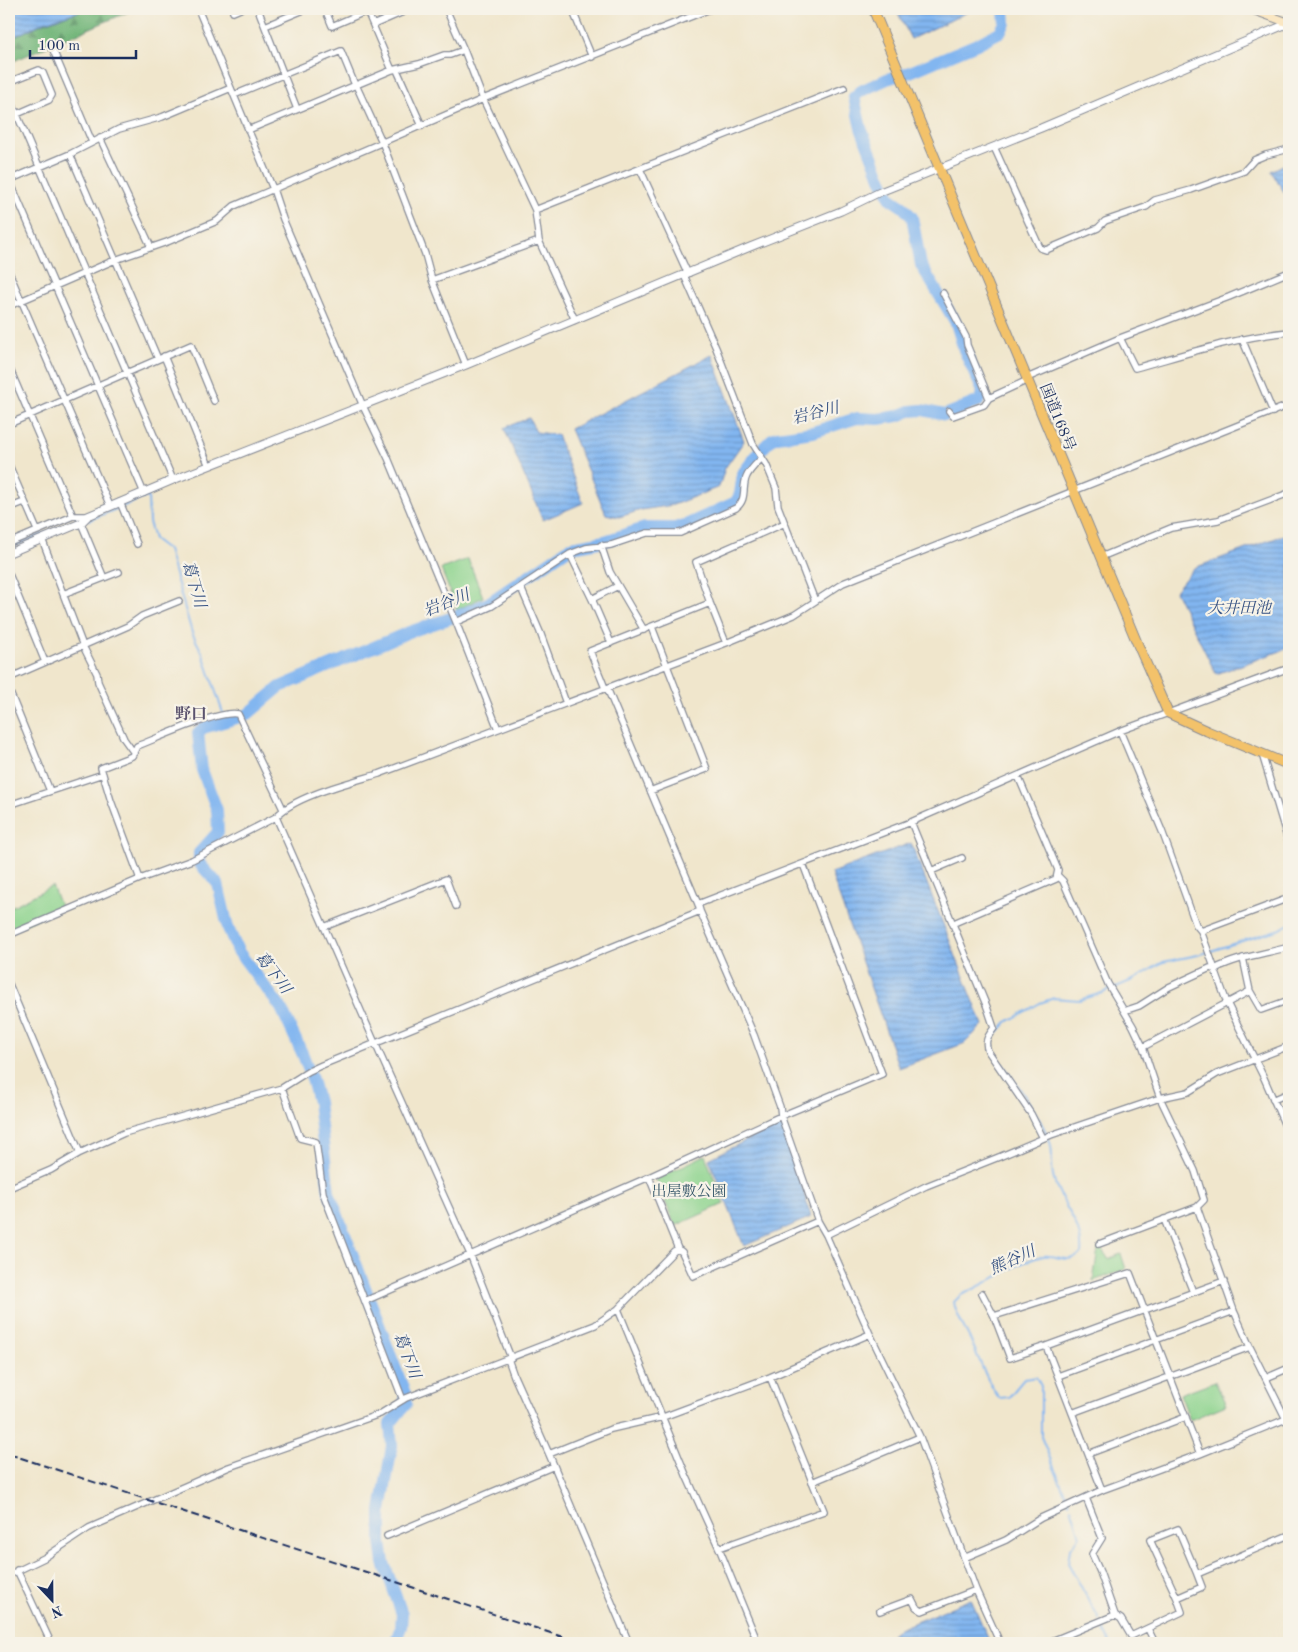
<svg xmlns="http://www.w3.org/2000/svg" width="1298" height="1652" font-family="'Old Standard TT','Noto Serif JP',serif">
  <style>
    .forest { fill: url(#forest-firs); stroke: #46726b }
    .green { fill: #8cd38d; stroke: #548176 }
    .water { fill: url(#water-rules); stroke: #4e72a7 }
    .lines { fill: none; stroke-linecap: round; stroke-linejoin: round }
    .stream { stroke: #82b6f0; stroke-width: 2 }
    .river { stroke: #82b6f0; stroke-width: 12 }
    .minor-casing { stroke: #868a95; stroke-width: 8 }
    .tertiary-casing { stroke: #868a95; stroke-width: 9 }
    .secondary-casing { stroke: #868a95; stroke-width: 10 }
    .trunk-casing { stroke: #868a95; stroke-width: 11 }
    .minor { stroke: #fff; stroke-width: 5.5 }
    .tertiary { stroke: #fff; stroke-width: 7 }
    .secondary { stroke: #fae7c3; stroke-width: 8 }
    .trunk { stroke: #f3c26a; stroke-width: 9 }
    .rail { stroke: #1b2f5e; stroke-width: 2; stroke-dasharray: 8 4; stroke-linecap: butt }
    .labels { text-anchor: middle; stroke-width: 4.5; stroke-linejoin: round; paint-order: stroke }
    .street-label { font-size: 15px; fill: #1b2f5e; stroke: #f7f3e8 }
    .park-label { font-size: 15px; fill: #37586a; stroke: #f7f3e8 }
    .water-label { font-size: 16px; font-style: italic; fill: #355182; stroke: #f7f3e8 }
    .neighbourhood-label { font-size: 16px; font-weight: bold; fill: #5b536e; stroke: #f7f3e8 }
  </style>
  <defs>
    <pattern id="forest-firs" width="22" height="20" patternUnits="userSpaceOnUse" patternTransform="scale(1.25)"><rect width="22" height="20" fill="#71b578"/><path d="M5 1l3.5 6h-7zM16 11l3.5 6h-7z" fill="#5c9466"/></pattern>
    <pattern id="water-rules" width="6" height="5" patternUnits="userSpaceOnUse" patternTransform="scale(1.25)"><rect width="6" height="5" fill="#82b6f0"/><path d="M0 2.5h6" fill="none" stroke="#6a94c6"/></pattern>
  </defs>
  <rect width="100%" height="100%" fill="#f7f3e8"/>
  <filter id="ink" filterUnits="userSpaceOnUse"><feTurbulence type="fractalNoise" baseFrequency=".02" numOctaves="2"/><feDisplacementMap in="SourceGraphic" scale="10" xChannelSelector="R" yChannelSelector="G"/><feConvolveMatrix kernelMatrix="1 2 1 2 8 2 1 2 1" color-interpolation-filters="sRGB"/></filter>
  <filter id="wash" filterUnits="userSpaceOnUse"><feTurbulence type="fractalNoise" baseFrequency=".0096" numOctaves="4" result="noise"/><feDisplacementMap in="SourceGraphic" scale="20" xChannelSelector="R" yChannelSelector="G"/><feGaussianBlur stdDeviation="1.12" result="paint"/><feColorMatrix in="noise" values="0 0 0 0 0 0 0 0 0 0 0 0 0 0 0 0 0 1.4 0 .05"/><feComposite in="paint" operator="in"/></filter>
  <g filter="url(#wash)">
    <rect width="100%" height="100%" fill="#f0e6cc"/>
    <!-- forest -->
    <path class="forest" d="M87,9H135L9,63V39L44,23Z"/>
    <!-- green -->
    <path class="green" d="M468,559L483,597L457,610L441,569Z
      M52,886L61,908L11,931L9,926V908Z
      M705,1155L724,1204L675,1226L656,1179Z
      M1102,1247L1108,1259L1121,1254L1126,1269L1093,1281L1098,1249Z
      M1215,1381L1226,1405L1190,1420L1180,1394Z"/>
    <!-- water -->
    <path class="water" d="M9,9H87L44,22L9,39Z
      M896,9H974L911,39Z
      M1289,162V200L1271,171Z
      M712,355L744,441L725,468L719,487L673,505L641,510L619,517L606,514L570,429Z
      M529,418L536,432L557,435L583,503L543,520L504,428Z
      M1287,534L1289,541V648L1216,674L1175,591L1194,568Z
      M911,843L983,1025L965,1043L899,1068L831,873Z
      M783,1122L811,1217L744,1246L709,1159Z
      M971,1599L990,1643H886L894,1631Z"/>
    <g class="lines">
      <!-- stream -->
      <path class="stream" d="M89,520L148,496L149,522L154,539L168,550L192,633L203,654L226,722
        M9,548L70,523L76,522
        M1069,1503L1041,1437V1386L1036,1377L1024,1379L1009,1397L999,1398C986,1380 980,1361 971,1341C965,1328 956,1317 954,1302L961,1295C986,1285 1018,1261 1043,1256C1059,1254 1064,1265 1081,1254C1084,1226 1062,1206 1054,1180C1050,1168 1054,1154 1050,1142C1039,1112 1012,1079 994,1052L992,1038L1007,1022L1040,1003L1054,998L1079,1000L1102,993L1135,979L1163,962L1198,955L1280,929L1289,924
        M1071,1507L1080,1536L1070,1549L1068,1563L1099,1619
        M1101,1624L1110,1643"/>
      <!-- river -->
      <path class="river" d="M395,1643L401,1627L402,1614L384,1563L381,1542V1511L392,1446L390,1424L406,1404L405,1393L329,1192L318,1102L312,1079L303,1055L281,1008L238,951L228,928L218,884L199,863V853L218,832L217,810L202,770L198,733L203,728L247,715L280,687L409,632L460,615L488,603L571,547L605,541L645,528H675L688,524L736,502L740,494L743,473L761,450L772,439L777,437L813,432L857,418L878,419L898,416L910,411L922,410L945,415L979,401L983,394L982,389L964,350L956,323L921,265L912,217L903,207L891,199L879,174L861,128L854,97L861,91L887,79L910,72L977,44L1000,32L1005,23L1004,9"/>
    </g>
  </g>
  <g filter="url(#ink)">
    <g class="lines">
      <defs>
        <path id="minor" d="M198,9L273,189L283,219L363,406L388,458L456,622L498,729
          M258,9L297,109
          M325,9L332,26L367,11L392,70
          M572,9L592,57
          M233,12L240,9
          M373,25L410,9
          M265,26L306,9
          M53,50L92,142
          M397,70L422,126
          M9,82L39,70L43,73L52,95L49,100L17,114
          M356,85L383,144L425,254L432,280L466,365
          M234,95L341,51L355,85
          M9,96L173,480
          M248,130L392,70L419,64L444,55H450L464,50
          M100,138L151,247
          M994,147L1040,248L1046,250L1098,228L1105,221L1146,207L1155,200L1191,190L1244,171L1254,160L1266,155L1289,149
          M70,154L158,359
          M640,169L688,274
          M9,179L144,493
          M9,180L70,154L119,129L162,117L231,88
          M535,210L844,88
          M539,241L575,320
          M9,272L110,506
          M684,275L716,348L753,444L766,464L776,488L778,506L815,601
          M432,280L539,241L535,210L483,99L464,50L446,9
          M943,293L966,337L967,345L989,398
          M9,306L115,260L167,242L217,221L234,206L483,99L710,9
          M1120,338L1135,368C1186,354 1237,337 1289,332
          M1242,339L1273,412
          M164,356L209,466
          M9,367L73,516
          M1027,378L1120,338L1229,297L1289,272
          M949,411L953,416L984,405L989,398L1028,380
          M9,424L191,345L214,401
          M9,465L37,530
          M120,502L137,544
          M9,508L24,502
          M81,523L104,578
          M42,539L83,646L97,674L98,682L124,739L134,753
          M9,543L73,516H88
          M601,545L610,572L644,630
          M570,554L592,599
          M1101,557L1171,528L1218,520L1289,493
          M9,574L45,662
          M521,588L540,632L566,703
          M63,594L119,572
          M456,622L492,606L570,554L586,548L611,545L647,533H680L736,508C747,500 742,489 746,478C749,470 756,464 762,458
          M611,643L592,599L618,586
          M726,643L710,603L696,562L785,523
          M9,678L128,626L142,616L179,601
          M605,688L590,651L710,603
          M607,688L698,904
          M9,690L50,791
          M1120,731L1162,831L1196,925L1201,931L1227,1003L1264,1078L1289,1135
          M1262,754L1289,844
          M650,791L707,769L652,627
          M9,805L103,774
          M276,817L375,1043L470,1254L511,1358
          M911,822L987,1007L994,1028C988,1036 984,1041 988,1051L1031,1114L1043,1138
          M931,871L962,858
          M1057,875L1063,881L1108,984L1133,1026L1143,1047
          M140,879L111,801L101,768L132,756L137,746C156,739 221,709 238,714L283,809
          M700,911L754,1035L780,1107L781,1116L818,1221
          M954,923L1056,879L1058,870L1018,776
          M324,927L446,879L456,906
          M1201,931L1289,898
          M9,935L140,879L192,860L276,817C294,796 352,782 379,774L726,643L794,615L843,583L1289,405
          M9,984L80,1153
          M1250,991L1261,1010L1289,1000
          M1124,1011L1139,1006L1169,987L1210,968L1215,969C1238,957 1264,954 1289,947
          M282,1088L300,1138L316,1142L323,1193L403,1400
          M1273,1100L1289,1093
          M649,1177L781,1116L882,1074L803,864
          M9,1188L51,1170L80,1153L124,1133L282,1088L309,1071L322,1065L700,911L698,904L911,822L1120,731L1289,668
          M1164,1219L1193,1292
          M826,1235L870,1334
          M1099,1244L1197,1207L1204,1200L1195,1171L1160,1098L1143,1047L1250,991L1243,958
          M982,1293L994,1316L1010,1358L1046,1346L1102,1490
          M365,1301L649,1177L678,1249
          M618,1309L686,1475L719,1548L758,1643
          M994,1316L1130,1273L1200,1454
          M1046,1346L1224,1281
          M508,1359L514,1376L549,1454L629,1643
          M1058,1376L1234,1311
          M1266,1378L1289,1368
          M1072,1413L1250,1347
          M549,1454L611,1429L663,1417L770,1377L870,1334L920,1437L976,1590L1000,1643
          M1088,1454L1186,1417
          M812,1482L920,1437
          M1086,1498L1102,1538L1092,1554L1100,1572L1115,1615L1121,1619L1131,1636L1182,1612L1177,1598L1202,1587L1197,1574L1289,1535
          M387,1536L554,1466
          M719,1548L824,1511L770,1377
          M964,1558L1006,1540L1041,1518L1102,1490L1200,1454L1286,1419L1250,1347L1234,1311L1197,1207
          M17,1570L51,1643
          M9,1575L44,1558L89,1528L229,1467L380,1414L406,1398L595,1325L618,1309L674,1251L678,1249L682,1252L693,1276L818,1221L826,1235L926,1186L999,1157L1051,1135L1160,1098L1188,1092L1217,1074L1289,1046
          M1177,1598L1150,1540L1178,1529L1197,1574
          M880,1611L912,1599L916,1607L922,1611L976,1590
          M1148,1629L1155,1643
          M1047,1643L1115,1615"/>
        <path id="tertiary" d="M9,553L81,523L88,516L173,480L466,365L750,247L841,211L880,192L1041,128L1289,23"/>
        <path id="secondary" d="M1251,9L1289,23"/>
        <path id="trunk" d="M873,9L1138,645L1168,713L1207,731L1289,765"/>
      </defs>
      <!-- minor casing -->
      <use href="#minor" class="minor-casing"/>
      <!-- tertiary casing -->
      <use href="#tertiary" class="tertiary-casing"/>
      <!-- secondary casing -->
      <use href="#secondary" class="secondary-casing"/>
      <!-- trunk casing -->
      <use href="#trunk" class="trunk-casing"/>
      <!-- minor -->
      <use href="#minor" class="minor"/>
      <!-- tertiary -->
      <use href="#tertiary" class="tertiary"/>
      <!-- secondary -->
      <use href="#secondary" class="secondary"/>
      <!-- trunk -->
      <use href="#trunk" class="trunk"/>
      <!-- rail -->
      <path class="rail" d="M9,1454L581,1643"/>
    </g>
  </g>
  <g class="labels">
    <!-- street labels -->
    <g class="street-label">
      <text transform="translate(1058 417) rotate(68)" y="5">国道168号</text>
    </g>
    <!-- park labels -->
    <g class="park-label">
      <text x="689" y="1196">出屋敷公園</text>
    </g>
    <!-- water labels -->
    <g class="water-label">
      <text transform="translate(815 412) rotate(-14)" y="6">岩谷川</text>
      <text transform="translate(195 584) rotate(74)" y="6">葛下川</text>
      <text transform="translate(446 602) rotate(-22)" y="6">岩谷川</text>
      <text x="1239" y="613">大井田池</text>
      <text transform="translate(274 972) rotate(53)" y="6">葛下川</text>
      <text transform="translate(1012 1259) rotate(-24)" y="6">熊谷川</text>
      <text transform="translate(408 1355) rotate(69)" y="6">葛下川</text>
    </g>
    <!-- neighbourhood labels -->
    <g class="neighbourhood-label">
      <text x="191" y="719">野口</text>
    </g>
  </g>
  <!-- margin -->
  <rect width="1298" height="1652" fill="none" stroke="#f7f3e8" stroke-width="30"/>
  <!-- north arrow -->
  <g transform="translate(52 1600) rotate(158)" stroke="#f7f3e8" stroke-width="4" paint-order="stroke">
  <path d="M0-4L9 19L0 12L-9 19Z" fill="#1b2f5e"/>
  <text y="-8" font-size="14" font-weight="bold" text-anchor="middle" fill="#1b2f5e">N</text>
  </g>
  <!-- scale -->
  <path d="M30 50v8h106v-8" fill="none" stroke="#1b2f5e" stroke-width="2.5"/>
  <text x="38" y="50" font-size="15" fill="#1b2f5e" stroke="#f7f3e8" stroke-width="4" paint-order="stroke">100 m</text>
</svg>
